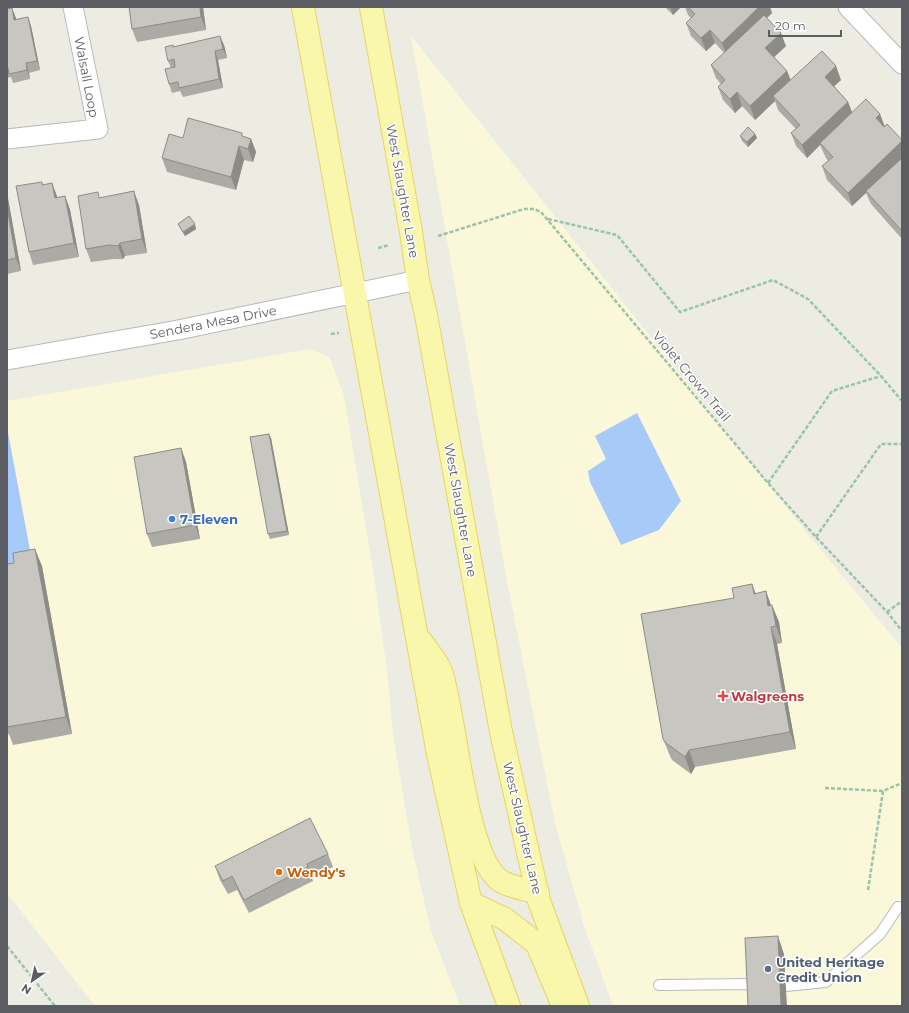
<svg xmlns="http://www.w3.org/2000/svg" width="909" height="1013" font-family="Montserrat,sans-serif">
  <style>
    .commercial { fill: #fbf8d9 }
    .water { fill: #a7caf9 }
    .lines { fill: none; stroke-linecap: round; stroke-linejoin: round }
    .lane-casing { stroke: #b8b9be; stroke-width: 12 }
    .street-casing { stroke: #b8b9be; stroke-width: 21 }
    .primary-casing { stroke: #e7d461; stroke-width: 24 }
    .path { stroke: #9bc3ac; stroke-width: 2.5; stroke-dasharray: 4 2; stroke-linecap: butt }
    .lane { stroke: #fff; stroke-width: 10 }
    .street { stroke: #fff; stroke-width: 19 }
    .primary { stroke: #f9f7ab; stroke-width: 22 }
    .wall { fill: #acaaa5 }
    .shaded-wall { fill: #8c8b86 }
    .building { fill: #c8c6c0; stroke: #8c8b86 }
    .shop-dot { fill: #3f7fe0; stroke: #fff; stroke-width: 1.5 }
    .health-dot { fill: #e0444e; stroke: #fff; stroke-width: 1.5 }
    .food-dot { fill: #e8710a; stroke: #fff; stroke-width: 1.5 }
    .service-dot { fill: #5c6f8a; stroke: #fff; stroke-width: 1.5 }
    .labels { text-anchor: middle; stroke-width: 3; stroke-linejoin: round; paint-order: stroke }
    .street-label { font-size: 13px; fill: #5b5d63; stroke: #fff }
    .shop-label { font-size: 13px; font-weight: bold; fill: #366cbe; stroke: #fff; text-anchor: start }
    .health-label { font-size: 13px; font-weight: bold; fill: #be3a42; stroke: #fff; text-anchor: start }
    .food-label { font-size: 13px; font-weight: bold; fill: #c56008; stroke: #fff; text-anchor: start }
    .service-label { font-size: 13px; font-weight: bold; fill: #4e5e75; stroke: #fff; text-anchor: start }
  </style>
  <rect width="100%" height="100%" fill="#edece3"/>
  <!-- commercial -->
  <path class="commercial" d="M411,36L811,538L902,648V1006H613L584,926L555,823L508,586Z
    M311,349L330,358L344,396L374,577L387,670L393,735L412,848L431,931L460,1006H95L7,893V401Z"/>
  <!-- water -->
  <path class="water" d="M637,413L681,501L659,530L621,545L590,482L588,471L606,459L595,436Z
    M7,427L33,566L7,571Z"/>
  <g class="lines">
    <defs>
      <path id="lane" d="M659,985L752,984L786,986L826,982L880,934L898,907"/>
      <path id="street" d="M848,7L902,64
        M7,139L98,129L73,7
        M7,360L178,330L418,280"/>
      <path id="primary" d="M303,7L438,754L471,903L509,1006
        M371,7L411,232L418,280L426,315L501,732L539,901L578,1006
        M421,641C428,651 439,663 442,674C456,720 465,851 498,879C506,886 527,890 538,893
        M471,903L505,919L537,944L563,1006"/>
    </defs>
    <!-- lane casing -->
    <use href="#lane" class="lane-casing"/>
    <!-- street casing -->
    <use href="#street" class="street-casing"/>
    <!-- primary casing -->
    <use href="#primary" class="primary-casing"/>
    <!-- path -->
    <path class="path" d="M548,219L617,235L680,312L773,280L808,299L881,376L902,401
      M438,236L524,209H534L541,212L768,483L816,537L887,612L902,631
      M378,248L389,245
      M331,334L339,333
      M768,483L832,391L881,376
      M816,537L881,444H902
      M887,612L902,601
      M825,788L883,791
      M868,890L883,791L902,783
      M7,946L55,1006"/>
    <!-- lane -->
    <use href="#lane" class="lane"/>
    <!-- street -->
    <use href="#street" class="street"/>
    <!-- primary -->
    <use href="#primary" class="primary"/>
  </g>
  <!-- wall -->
  <path class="wall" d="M129,7H203L206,30L137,42L132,29Z
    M665,7H681L673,15Z
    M685,7H770L772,13L767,18L786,46L774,57L787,71L791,80H841L834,86L848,102L852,112L880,114L885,127L902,140V239L871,204L866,193L852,206L827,180L822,166L828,161L825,156L820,145L807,158L796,146L791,133L796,129L778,110L775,101L755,120L742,106L735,113L723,100L718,87L721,84L716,78L711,65L724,53L715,43L706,51L691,36L686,23L691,18L688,15Z
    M7,9L16,18V19L28,17L31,26L40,70L29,73L30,79L13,83L11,77L7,78Z
    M224,45L227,58L218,60L223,88L183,97L180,91L172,93L169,84L171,68L168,61Z
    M755,134L757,138L748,147L742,141L740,136Z
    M244,137L251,139L256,152L253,162L244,160L236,190L167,172L162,158L183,138Z
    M43,185L57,196V198L65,196L70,210L79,257L33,265L29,252Z
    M7,193L21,271L7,274Z
    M100,198L139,205L147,253L125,256L123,259H114L91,262L86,249Z
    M178,224L196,229L185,236L180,228Z
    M271,438L289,535L270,539L268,534Z
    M181,448L186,462L200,539L152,547L147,534Z
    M7,564L42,566L72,734L13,745L9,734L7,735Z
    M766,591L771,605L779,622L782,643L777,644L796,749L695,767L691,774L672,760L670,756L663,739L734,598Z
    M328,854L333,867L312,878L313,881L249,913L237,890L228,894L220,880L215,866Z"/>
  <!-- shaded-wall -->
  <path class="shaded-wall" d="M200,7H203L206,30L201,17Z
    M670,7H681L673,15Z
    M759,7H770L772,13L727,56L722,43Z
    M12,8L16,18L18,29L14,20Z
    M28,17L31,26L40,70L37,61Z
    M710,30L715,43L706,51L701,38Z
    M781,33L786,46L770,61L765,48Z
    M220,36L224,45L227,58L223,49Z
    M215,51L218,60L223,88L219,79Z
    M26,63L29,73L30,79L27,70Z
    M836,66L841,80L830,90L825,77Z
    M787,71L792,85L773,96L775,101L755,120L750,106Z
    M737,92L742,106L735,113L730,99Z
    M848,102L853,115L820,143V145L807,158L802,145Z
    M880,114L885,128L876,118Z
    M755,134L757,138L748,147L747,142Z
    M251,139L256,152L253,162L248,149Z
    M902,141V159L866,191V193L852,206L848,193Z
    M239,146L244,160L236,190L231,177Z
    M52,183L57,196L59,212L55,198Z
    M134,191L139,205L147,253L142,239Z
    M7,193L21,271L16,258L7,207Z
    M65,196L70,210L79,257L74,243Z
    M195,224L196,229L185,236L183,232Z
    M120,243L125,256L123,259L118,246Z
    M269,434L271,438L289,535L287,531Z
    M181,448L186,462L200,539L195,525Z
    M35,549L42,566L72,734L66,717Z
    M752,584L759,602L754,594Z
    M766,591L772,609L768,606Z
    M772,605L779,622L782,643L776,626Z
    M771,627L777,644L796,749L790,732Z
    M689,750L695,767L691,774L685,757Z
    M778,936L784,954L787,1006H781Z"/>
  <!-- building -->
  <path class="building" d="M129,7H200L201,17L132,29Z
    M688,7H759L722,43L710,30L701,38L686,23L695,14Z
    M12,8L14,20L28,17L37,61L26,63L27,70L9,74L8,68H7V9Z
    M764,15L781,33L765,48L787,71L750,106L737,92L730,99L718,87L725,80L711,65Z
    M220,36L223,49L215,51L219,79L179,88L178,82L169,84L165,69L175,67L174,59L168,61L165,47L173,45V47Z
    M822,51L836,66L825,77L848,102L802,145L791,133L800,125L773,96Z
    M866,99L880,114L876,118L884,127L887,124L902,140V141L848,193L822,166L833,157L820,143Z
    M188,118L242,133V136L251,139L248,149L239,146L231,177L162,158L169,134L183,138Z
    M748,127L755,134L747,142L740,136Z
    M902,158V231L866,191Z
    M42,182V185L52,183L55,198L65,196L74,243L29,252L16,186Z
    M134,191L142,239L120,243L118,246L109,245L86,249L78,196L98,192L99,198Z
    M7,207L16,258L7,260Z
    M189,216L195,224L183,232L178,224Z
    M269,434L287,531L268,534L250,437Z
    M181,448L195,525L147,534L134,457Z
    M35,549L66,717L7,727V564L14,563L13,553Z
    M752,584L754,594L766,591L768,606L772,605L776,626L771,627L790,732L689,750L685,757L666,743L663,739L641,614L734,598L732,588Z
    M310,818L328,854L307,864L308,867L244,900L232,876L223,881L215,866Z
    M778,936L781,1006H748L745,938Z"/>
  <!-- markers -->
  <circle class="shop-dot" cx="172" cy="519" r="4"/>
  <path class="health-dot" d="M721 690h4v4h4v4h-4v4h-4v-4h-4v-4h4z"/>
  <circle class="food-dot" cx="279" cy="872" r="4"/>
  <circle class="service-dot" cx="768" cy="969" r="4"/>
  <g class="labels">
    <!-- street labels -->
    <g class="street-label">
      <text transform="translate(87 77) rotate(79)" y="5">Walsall Loop</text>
      <text transform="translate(403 191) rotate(80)" y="5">West Slaughter Lane</text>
      <text transform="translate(213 322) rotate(-11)" y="5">Sendera Mesa Drive</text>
      <text transform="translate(692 376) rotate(50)" y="5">Violet Crown Trail</text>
      <text transform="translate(461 510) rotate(80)" y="5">West Slaughter Lane</text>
      <text transform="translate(523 828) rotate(77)" y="5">West Slaughter Lane</text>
    </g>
    <!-- shop labels -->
    <g class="shop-label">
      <text x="180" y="524">7-Eleven</text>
    </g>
    <!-- health labels -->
    <g class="health-label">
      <text x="731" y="701">Walgreens</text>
    </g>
    <!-- food labels -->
    <g class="food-label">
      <text x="287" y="877">Wendy's</text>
    </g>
    <!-- service labels -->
    <g class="service-label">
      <text x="776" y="967">United Heritage<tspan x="776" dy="15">Credit Union</tspan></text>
    </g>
  </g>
  <!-- border -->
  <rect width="909" height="1013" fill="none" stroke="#5b5d63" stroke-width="16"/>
  <!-- north arrow -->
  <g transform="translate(32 981) rotate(214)" stroke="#ffffff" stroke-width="3" paint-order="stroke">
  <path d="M0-3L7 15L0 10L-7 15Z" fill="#5b5d63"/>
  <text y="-6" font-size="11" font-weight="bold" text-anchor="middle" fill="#5b5d63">N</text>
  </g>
  <!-- scale -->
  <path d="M769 30v6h72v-6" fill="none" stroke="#5b5d63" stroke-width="2"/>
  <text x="775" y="30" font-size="12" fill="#5b5d63" stroke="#ffffff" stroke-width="3" paint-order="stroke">20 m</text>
</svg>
